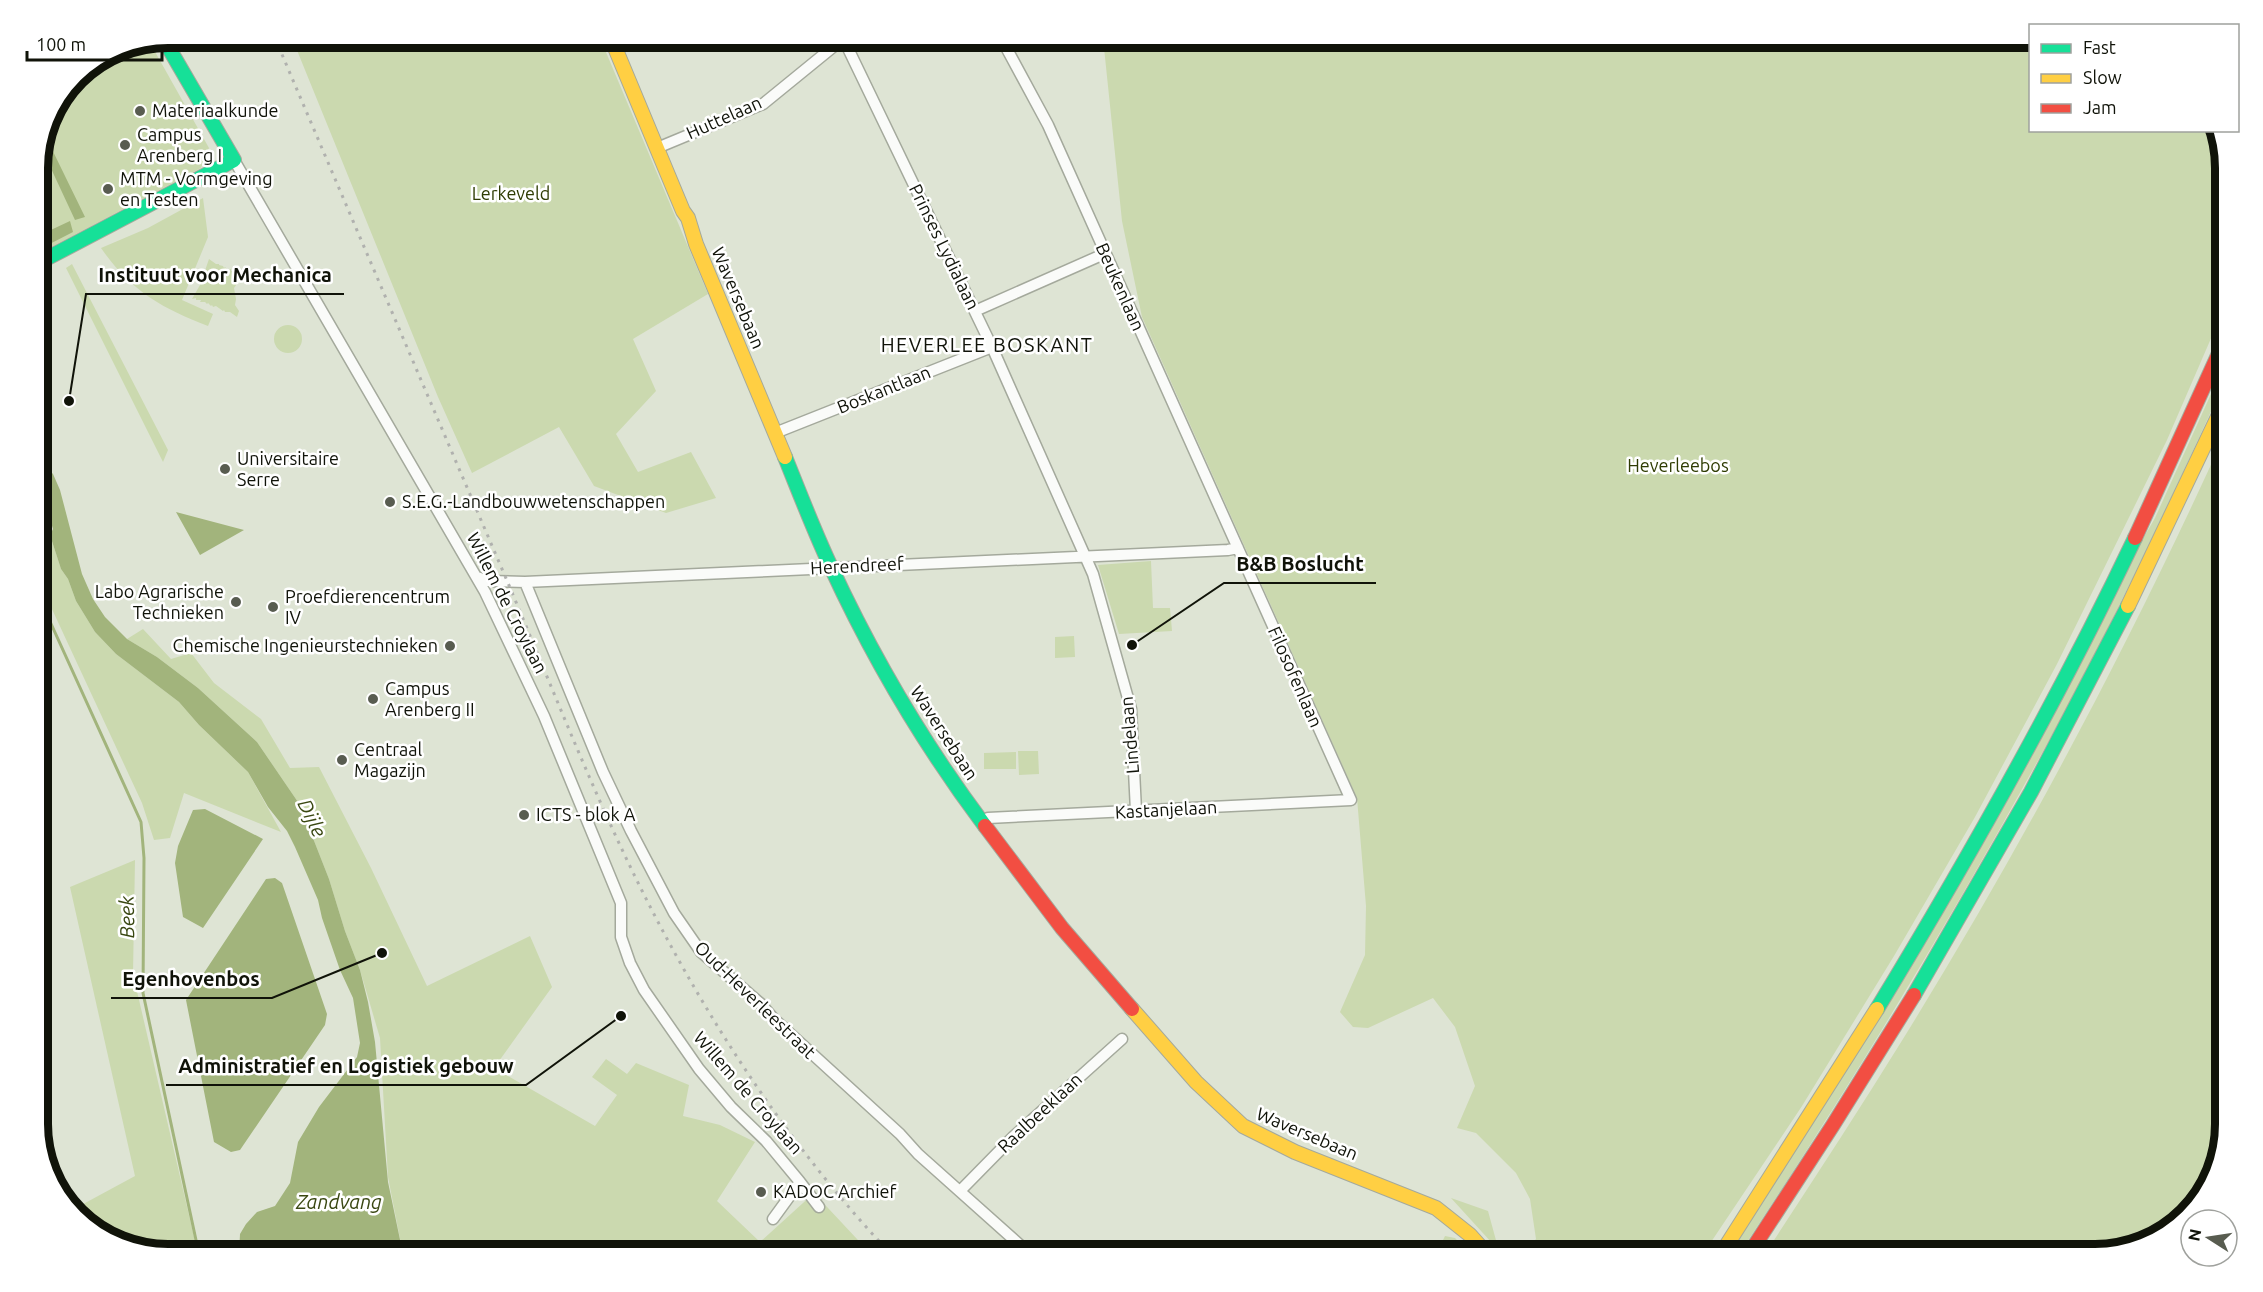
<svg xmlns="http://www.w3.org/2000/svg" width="2263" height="1292" font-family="Ubuntu,sans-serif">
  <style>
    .green { fill: #cbd9af }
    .water { fill: #a2b47c }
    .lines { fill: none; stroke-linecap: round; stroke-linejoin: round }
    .stream { stroke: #a2b47c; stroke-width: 3 }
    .street-casing { stroke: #a4a99c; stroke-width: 13 }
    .fast-casing { stroke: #a4a99c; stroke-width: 16 }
    .slow-casing { stroke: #a4a99c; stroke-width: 16 }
    .jam-casing { stroke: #a4a99c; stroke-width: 16 }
    .street { stroke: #fafbf9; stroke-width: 10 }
    .fast { stroke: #16e098; stroke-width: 14 }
    .slow { stroke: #ffcf43; stroke-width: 14 }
    .jam { stroke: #f24e42; stroke-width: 14 }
    .rail { stroke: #b0b1ae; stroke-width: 3; stroke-dasharray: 3 6; stroke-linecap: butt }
    .poi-dot { fill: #585c50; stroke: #fff; stroke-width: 2 }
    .labels { text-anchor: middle; stroke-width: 5; stroke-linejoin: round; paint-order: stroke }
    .poi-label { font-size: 18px; fill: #101309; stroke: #fff; text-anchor: start }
    .street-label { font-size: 18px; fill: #101309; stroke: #fff }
    .park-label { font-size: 18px; fill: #2f3c03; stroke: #fff }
    .neighbourhood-label { font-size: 20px; letter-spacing: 1.5px; fill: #101309; stroke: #fff }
    .water-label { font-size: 20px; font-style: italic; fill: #3a4812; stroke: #fff }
    .rim { fill: none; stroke: #101309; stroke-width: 8 }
    .leader { fill: none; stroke: #101309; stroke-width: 2 }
    .callout-dot { fill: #101309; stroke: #fff; stroke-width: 2 }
    .callout-label { font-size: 20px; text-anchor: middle; font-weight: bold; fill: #101309; stroke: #fff; stroke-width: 5; stroke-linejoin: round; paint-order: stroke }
  </style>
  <rect width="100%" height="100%" fill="#dee4d4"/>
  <!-- green -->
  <path class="green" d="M292,38H600L708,294L633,339L656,391L616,434L638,472L691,452L716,498L666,513L594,486L559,427L472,473L438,397Z
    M1103,38H2030V130L2216,131L2225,159V306L2167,440L2057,664L1975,817L1894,956L1802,1106L1703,1254H1524L1536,1239L1530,1199L1516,1173L1476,1133L1457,1128L1475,1086L1455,1027L1433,998L1368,1028L1353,1027L1340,1012L1365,955L1366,906L1357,798L1142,317L1122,221Z
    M149,41L209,148L201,168L38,254V159L48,117L76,75L118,47Z
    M203,198L208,237L182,300L213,314L208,326C161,308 130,290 101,248L148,228Z
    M209,259L216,264H219V265L223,266L224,268L225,267L228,270L231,269V271H236V273L249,276L247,279L239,281L234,288L236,299L235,305L239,311L237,317L230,312H225L224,310L223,311L216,306L213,307L212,305L211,306L208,303L207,304L205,302H200L201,300H196V298L192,299L200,285Z
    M72,264L168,450L163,462L66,268Z
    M274 339a14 14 0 1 1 28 0a14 14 0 1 1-28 0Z
    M2225,363V381C2173,495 2120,609 2060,720C1961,903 1854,1081 1739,1254H1731L2155,518Z
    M2225,434V1125L2208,1189L2161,1237L2096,1254H1765C1811,1183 1858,1112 1903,1039C2023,845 2131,642 2225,434Z
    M38,488C45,501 56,522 50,535L61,569L68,579L76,601L95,632L116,654L179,702L199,725L248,772L281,832L184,793L170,838L154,840L142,803L38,579Z
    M1151,561L1153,608H1170L1172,631L1119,634L1098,565Z
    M143,629L171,659L191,653L214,683L261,719L290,768L319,767L371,868L427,986L530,936L552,987L494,1068L595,1126L617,1095L592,1077L606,1059L627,1074L636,1063L689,1085L683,1116L720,1125L755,1142L717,1201L760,1242L814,1193L871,1254H403L388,1177L380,1038L360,970L345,931L329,879L300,805L257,742L198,688L157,657L127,639Z
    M1074,636L1075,657L1055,658V637Z
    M1018,751H1038L1039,774L1019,775Z
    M1016,752V769H984V753Z
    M135,860L133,974L198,1254H168L103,1237L74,1209L135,1176L70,887Z
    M1451,1198L1488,1211L1497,1244L1513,1254H1502Z
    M1445,1236L1455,1238L1470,1254H1436Z"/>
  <!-- water -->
  <path class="water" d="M44,133L85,217L75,220L41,147Z
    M70,221L73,232L38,250V236Z
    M38,458L53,474L60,490L82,574L93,599L105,617L127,639L157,657L198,688L257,742L300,805L329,879L345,931L360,970L368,1002L375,1042L388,1182L403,1254H239L240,1234L246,1224L257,1212L275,1206L290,1183L298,1142L319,1107L357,1057L360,1043L353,998L340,970L322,918L318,900L295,847L287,831L268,807L248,772L199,725L179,702L116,654L95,632L76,601L68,579L61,569L50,535L53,529L44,500L38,488Z
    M176,512L244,530L200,555Z
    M205,809L263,839L203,928L183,917L175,863L178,846L193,810Z
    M275,878L282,883L327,1014L325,1025L240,1150L231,1152L214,1142L186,1000L266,879Z"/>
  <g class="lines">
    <!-- stream -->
    <path class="stream" d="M38,595L141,822L144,858L143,993L199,1254"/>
    <defs>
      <path id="street" d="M843,38L992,347L1093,574L1131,709L1136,811
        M657,148L763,104L844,38
        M234,160L485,592L544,716L621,903V937L630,963L644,990L699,1069L731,1107L766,1141L800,1182L773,1219
        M975,311L1104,254
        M775,433L992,347
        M477,577L488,581L525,582L1228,550L1238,548
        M525,582L603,772L631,831L674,913L701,952L761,1004L774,1019L900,1134L918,1154L1030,1254
        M982,822L988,818L1351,800L1048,125L1001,38
        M800,1182L819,1207
        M960,1191L1014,1136L1122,1039"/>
      <path id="fast" d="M38,263L234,160L163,38
        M785,457C800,494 814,531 831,567C873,658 925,746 985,826
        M1914,995L2031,792L2128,606
        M1877,1009C1970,856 2058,700 2135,538"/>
      <path id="slow" d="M611,38L683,211L688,218L696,244L785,457
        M2128,606L2225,402
        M1132,1009L1196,1082L1243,1126L1295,1152L1436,1208L1470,1235L1487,1254
        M1721,1254L1877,1009"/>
      <path id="jam" d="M2135,538L2225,340
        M985,826L1062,928L1132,1009
        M1749,1254L1833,1125L1914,995"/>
    </defs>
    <!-- street casing -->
    <use href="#street" class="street-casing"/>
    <!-- fast casing -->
    <use href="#fast" class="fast-casing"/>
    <!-- slow casing -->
    <use href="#slow" class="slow-casing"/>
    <!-- jam casing -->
    <use href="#jam" class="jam-casing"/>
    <!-- street -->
    <use href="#street" class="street"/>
    <!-- fast -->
    <use href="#fast" class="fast"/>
    <!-- slow -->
    <use href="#slow" class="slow"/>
    <!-- jam -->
    <use href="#jam" class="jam"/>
    <!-- rail -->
    <path class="rail" d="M275,38C352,219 430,401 508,583C558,701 604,822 665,935C726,1049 802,1160 891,1254"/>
  </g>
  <!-- markers -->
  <g class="poi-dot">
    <circle cx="140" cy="111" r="6"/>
    <circle cx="125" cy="145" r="6"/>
    <circle cx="108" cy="189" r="6"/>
    <circle cx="225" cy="469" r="6"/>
    <circle cx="390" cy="502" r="6"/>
    <circle cx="236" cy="602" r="6"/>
    <circle cx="273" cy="607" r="6"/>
    <circle cx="450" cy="646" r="6"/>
    <circle cx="373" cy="699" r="6"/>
    <circle cx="342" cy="760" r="6"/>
    <circle cx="524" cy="815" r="6"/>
    <circle cx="761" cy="1192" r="6"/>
  </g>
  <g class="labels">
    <!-- poi labels -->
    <g class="poi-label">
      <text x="152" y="117">Materiaalkunde</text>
      <text x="137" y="141">Campus<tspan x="137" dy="21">Arenberg I</tspan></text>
      <text x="120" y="185">MTM - Vormgeving<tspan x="120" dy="21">en Testen</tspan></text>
      <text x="237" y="465">Universitaire<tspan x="237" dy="21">Serre</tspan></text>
      <text x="402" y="508">S.E.G.-Landbouwwetenschappen</text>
      <text x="224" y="598" text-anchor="end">Labo Agrarische<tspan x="224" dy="21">Technieken</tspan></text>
      <text x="285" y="603">Proefdierencentrum<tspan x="285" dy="21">IV</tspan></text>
      <text x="438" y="652" text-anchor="end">Chemische Ingenieurstechnieken</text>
      <text x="385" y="695">Campus<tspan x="385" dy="21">Arenberg II</tspan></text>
      <text x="354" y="756">Centraal<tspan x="354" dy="21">Magazijn</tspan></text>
      <text x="536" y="821">ICTS - blok A</text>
      <text x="773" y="1198">KADOC Archief</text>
    </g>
    <!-- street labels -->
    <g class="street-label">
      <text transform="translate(724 118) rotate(-24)" y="6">Huttelaan</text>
      <text transform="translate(944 247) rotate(64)" y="6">Prinses Lydialaan</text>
      <text transform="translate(1120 287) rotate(66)" y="6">Beukenlaan</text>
      <text transform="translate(738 298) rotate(67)" y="6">Waversebaan</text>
      <text transform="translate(884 390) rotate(-22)" y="6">Boskantlaan</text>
      <text transform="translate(857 566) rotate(-3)" y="6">Herendreef</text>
      <text transform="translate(507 603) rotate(63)" y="6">Willem de Croylaan</text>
      <text transform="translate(1295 677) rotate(66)" y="6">Filosofenlaan</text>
      <text transform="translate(944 733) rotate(57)" y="6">Waversebaan</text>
      <text transform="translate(1130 735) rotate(-95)" y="6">Lindelaan</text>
      <text transform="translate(1166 810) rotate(-3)" y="6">Kastanjelaan</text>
      <text transform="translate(755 1000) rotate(44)" y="6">Oud-Heverleestraat</text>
      <text transform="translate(748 1093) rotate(49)" y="6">Willem de Croylaan</text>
      <text transform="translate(1040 1113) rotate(-43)" y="6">Raalbeeklaan</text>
      <text transform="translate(1307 1134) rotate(23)" y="6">Waversebaan</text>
    </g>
    <!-- park labels -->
    <g class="park-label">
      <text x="511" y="200">Lerkeveld</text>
      <text x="1678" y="472">Heverleebos</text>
    </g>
    <!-- neighbourhood labels -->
    <g class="neighbourhood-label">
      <text x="987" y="352">HEVERLEE BOSKANT</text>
    </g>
    <!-- water labels -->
    <g class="water-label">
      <text transform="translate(312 818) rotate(64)" y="7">Dijle</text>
      <text transform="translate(127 917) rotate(-91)" y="7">Beek</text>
      <text x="339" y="1209">Zandvang</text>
    </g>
  </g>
  <!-- crop -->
  <path d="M0 0H2263V1292H0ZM168 48H2095A120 120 0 0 1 2215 168V1124A120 120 0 0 1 2095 1244H168A120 120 0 0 1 48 1124V168A120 120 0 0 1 168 48Z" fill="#fff" fill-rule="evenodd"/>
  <path class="rim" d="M168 48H2095A120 120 0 0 1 2215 168V1124A120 120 0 0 1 2095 1244H168A120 120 0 0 1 48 1124V168A120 120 0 0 1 168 48Z"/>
  <!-- callouts -->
  <path class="leader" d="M69 401L86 294H344M1132 645L1224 583H1376M382 953L272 998H111M621 1016L526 1085H166"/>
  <g class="callout-dot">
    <circle cx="69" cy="401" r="6"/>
    <circle cx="1132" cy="645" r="6"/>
    <circle cx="382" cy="953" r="6"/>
    <circle cx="621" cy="1016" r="6"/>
  </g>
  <g class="callout-label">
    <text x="215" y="282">Instituut voor Mechanica</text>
    <text x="1300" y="571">B&amp;B Boslucht</text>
    <text x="191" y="986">Egenhovenbos</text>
    <text x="346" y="1073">Administratief en Logistiek gebouw</text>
  </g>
  <!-- legend -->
  <rect x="2029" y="24" width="210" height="108" fill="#ffffff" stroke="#9fa19d" stroke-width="1.5"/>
  <rect x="2041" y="44" width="30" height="9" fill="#16e098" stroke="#9fa19d" stroke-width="1.5"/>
  <text x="2083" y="54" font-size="18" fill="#101309">Fast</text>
  <rect x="2041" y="74" width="30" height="9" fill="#ffcf43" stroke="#9fa19d" stroke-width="1.5"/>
  <text x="2083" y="84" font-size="18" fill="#101309">Slow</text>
  <rect x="2041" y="104" width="30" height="9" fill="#f24e42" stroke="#9fa19d" stroke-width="1.5"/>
  <text x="2083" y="114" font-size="18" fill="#101309">Jam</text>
  <!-- north arrow -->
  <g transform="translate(2209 1238) rotate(282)"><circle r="28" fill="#ffffff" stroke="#9fa19d" stroke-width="1.5"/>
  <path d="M0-4.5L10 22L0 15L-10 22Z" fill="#585c50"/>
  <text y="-9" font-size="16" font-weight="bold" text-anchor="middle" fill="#101309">N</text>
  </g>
  <!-- scale -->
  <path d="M27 51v9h135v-9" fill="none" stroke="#101309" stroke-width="3"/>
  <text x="36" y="51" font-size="18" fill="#101309" stroke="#ffffff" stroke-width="4.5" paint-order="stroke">100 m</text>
</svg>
